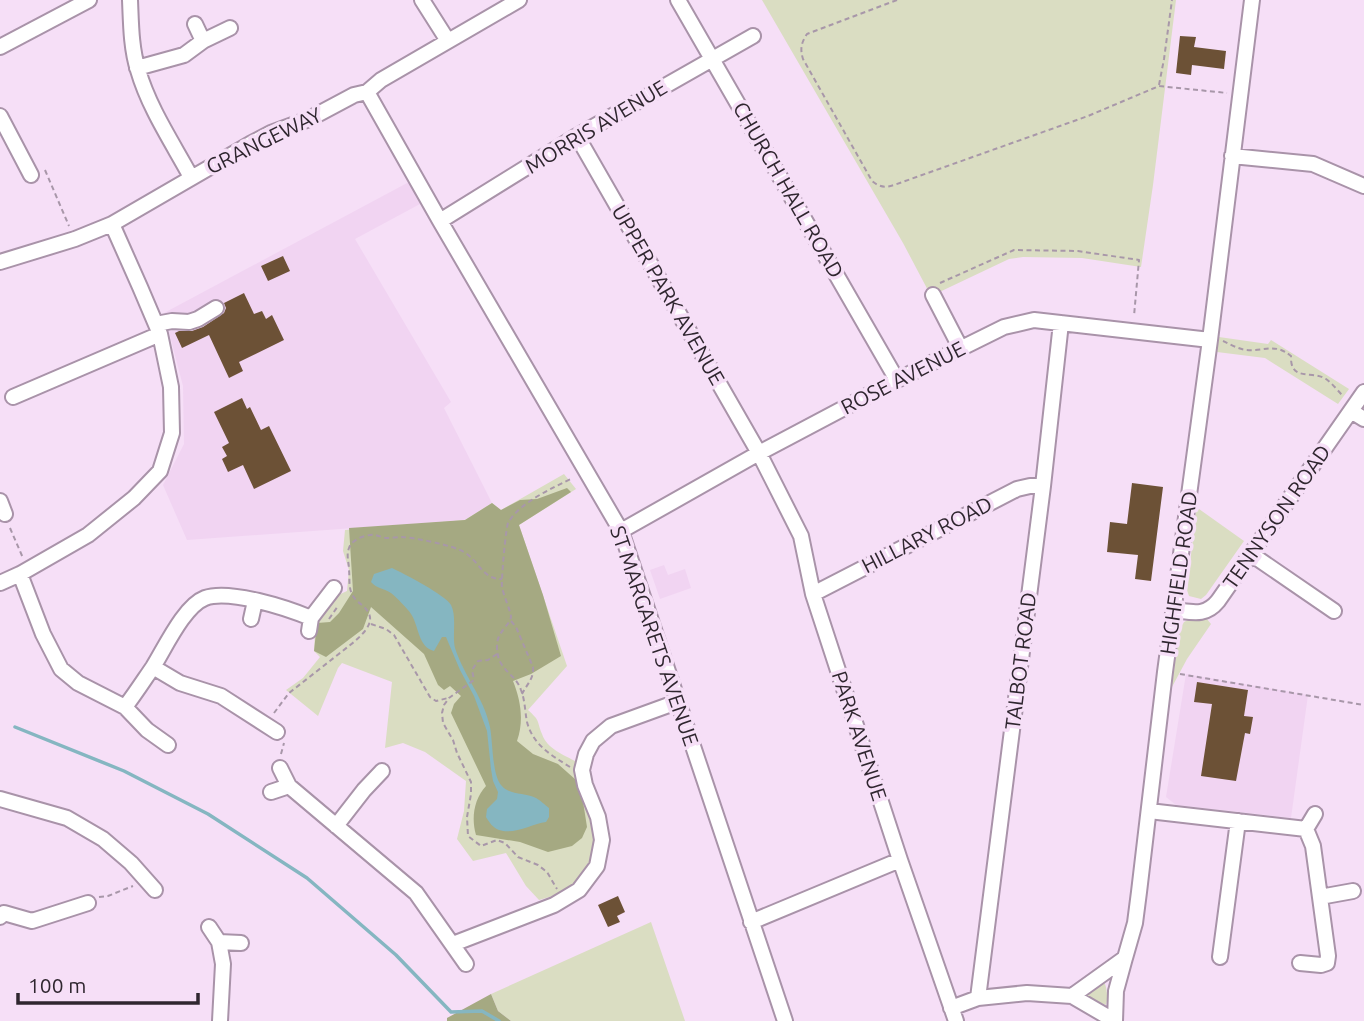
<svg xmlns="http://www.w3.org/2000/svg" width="1364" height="1021" font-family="Ubuntu,sans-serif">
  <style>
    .built { fill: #f1d4f2 }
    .green { fill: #daddc2 }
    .forest { fill: #a5a982 }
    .water { fill: #85b6c1 }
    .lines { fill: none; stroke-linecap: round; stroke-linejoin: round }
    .stream { stroke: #85b6c1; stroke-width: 3.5 }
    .building { fill: #6c5136 }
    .minor-casing { stroke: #a993a9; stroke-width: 18 }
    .path { stroke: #a897a9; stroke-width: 2; stroke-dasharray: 5 3.5; stroke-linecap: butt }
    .minor { stroke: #fff; stroke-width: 14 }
    .labels { text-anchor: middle; stroke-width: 7; stroke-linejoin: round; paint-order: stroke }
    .street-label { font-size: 21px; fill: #2f262f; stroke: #f6dff7 }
  </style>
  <rect width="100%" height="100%" fill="#f6dff7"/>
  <!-- built -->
  <path class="built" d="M409,182L420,204L355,239L451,402L444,408L492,503L465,520L187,540L163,485L184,444L183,386L164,313Z
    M664,565L668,575L685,569L691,588L660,599L650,570Z
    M1186,674L1308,695L1291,818L1176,805L1166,797Z"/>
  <!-- green -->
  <path class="green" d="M762,0H1176L1153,185L1141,267L1082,258L1023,257L1009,259L931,296L903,243Z
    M1219,337L1268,344L1271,340L1349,389L1338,404L1265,358L1217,352Z
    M564,474L576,489L519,525L567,666L528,710C541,722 536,719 542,734C547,749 564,755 577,762L598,824L593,860L579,883L567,892L539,900L526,886L506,853L473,861L457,839L464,811L466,781L425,752L403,743L385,748L392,682L342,663L338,668L318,716L286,690L303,678L320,657L314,651C315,642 314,631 317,622C321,608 334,596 347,591L349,570L343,551L345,530L465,520L492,503L501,510Z
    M1199,509L1244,541L1206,595L1201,599L1189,596L1187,590L1196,511Z
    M1190,619H1207L1211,624L1187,659L1172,687L1179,631L1184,622Z
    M651,922L685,1021H511L498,1011L491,994Z
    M1103,983L1105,984C1107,989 1108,1000 1106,1005L1085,996Z"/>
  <!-- forest -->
  <path class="forest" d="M567,488L571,492L519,525L543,595L561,656L531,674L513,681C521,701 524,721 517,741L533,754L558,764L576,780L582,795L587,827L582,838L572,846L548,852L520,842L476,835C471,818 474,799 486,786L451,713L454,704L461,696L450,686L444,690L438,685L424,654L371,607L363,629L326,657L314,651L317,623L330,622L339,613L353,591L349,528L465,520L492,503L501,510L520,500L537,499Z
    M491,994L498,1011L511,1021H447V1018Z"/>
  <!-- water -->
  <path class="water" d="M392,568C403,573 447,596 451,605C457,616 452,636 455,648C464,676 484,698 490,727C493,743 492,774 501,785C510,796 524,792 536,798C540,800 545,805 549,808V817L546,822C532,824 514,835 499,830C493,828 489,822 486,817L487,809L497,799L498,792L493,781L491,769L487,731L474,696L460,670L446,637H442L434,651C418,647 419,626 411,614C408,609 396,597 391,593C384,588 377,589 371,582L374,574Z"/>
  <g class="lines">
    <!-- stream -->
    <path class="stream" d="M15,727L124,771L208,814L307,878L396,955L451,1012L482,1011L499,1021"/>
  </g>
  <!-- building -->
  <path class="building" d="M1180,36L1196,37L1194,47L1226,51L1224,69L1192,65L1191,75L1176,73Z
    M283,256L290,271L268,281L261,266Z
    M244,293L254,314L262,311L266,319L272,315L284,340L239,362L243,371L229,378L209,335L182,348L175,333L179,331H192L203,327L224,313L226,308L224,303Z
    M242,398L247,409L250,407L261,430L269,426L291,471L254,489L243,465L228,472L222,459L227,456L222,447L229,443L214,412Z
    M1132,483L1163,487L1151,581L1135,579L1138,555L1107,552L1110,522L1127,524Z
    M1197,682L1248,690L1244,716L1253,717L1250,734L1245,733L1236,781L1201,776L1212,704L1194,702Z
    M618,896L625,912L617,916L620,922L608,927L598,905Z"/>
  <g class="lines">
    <defs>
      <path id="minor" d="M130,0C131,23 131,48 138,70C149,108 172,142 191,177
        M422,0L448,41
        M678,0L897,380
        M195,24L203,41
        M0,47L89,0
        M137,68L184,55L203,41L230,28
        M367,92L440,221L621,531L785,1021
        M0,116L31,175
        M577,136L759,453L801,536L813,594L900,860L956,1021
        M1232,156L1313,164L1364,186
        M440,221L577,136L753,36
        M0,262L75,239L112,224L250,144L271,133L309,119L354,95L367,92L381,80L519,0
        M933,295L961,349
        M156,324L172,321L189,322L198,319L216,308
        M13,397L160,334
        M1351,411L1364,419
        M0,501L5,514
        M621,531L759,453L897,380L1004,327L1034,320L1210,340
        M1251,554L1334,611
        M20,574L43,634L61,669L78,683L125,707C135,694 144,680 153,667C165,648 184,606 205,598C229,589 287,608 311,618
        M0,583L20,574L88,535L134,498L160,471L172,433L171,387L160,334L140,287L112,224
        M813,594L1017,489L1030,486H1043
        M1174,610C1192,612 1205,617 1218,601L1364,392
        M251,619L255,601
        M309,631L311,618L334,588
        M153,667L180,683L221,696L277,732
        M125,707L147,730L168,745
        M280,768L289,786L416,893L466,964
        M271,792L289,786
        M0,799L67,818L103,839L131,863L155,890
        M1149,811L1306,829L1315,814
        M336,826L364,790L382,771
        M1320,897L1353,891
        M0,917L4,913L32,921L88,903
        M751,922L900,860
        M209,927L219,942L223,964L220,1021
        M219,942L241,943
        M453,944L554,905L579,890L597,866L602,840L598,817L585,785L582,770L586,754L593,741L611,726L677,702
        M1220,957L1238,821
        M1300,963L1321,965L1327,963L1328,956L1313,846L1306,829
        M1072,996L1115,1021
        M978,998L1043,486L1061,323
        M951,1008L978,998L1027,993L1072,996L1125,958L1135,923L1139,892L1165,672L1210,340L1252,0
        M1115,1021L1116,991L1125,958"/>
    </defs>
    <!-- minor casing -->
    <use href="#minor" class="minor-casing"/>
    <!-- path -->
    <path class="path" d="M897,0L807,34C801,43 800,49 803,59L872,181C879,187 885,188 894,185L1088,116L1159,86L1227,93
      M1159,85L1164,59L1172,0
      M45,170L69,226
      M940,283L1014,250L1078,251L1139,260L1134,316
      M1223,341C1230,344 1238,349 1246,350C1264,352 1274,342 1291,356C1290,382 1312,370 1326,379C1332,383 1338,391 1343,396
      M10,528L23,558
      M329,619L338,606
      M511,621L516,627L533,667C534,679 527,684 522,694
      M371,624L386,629L394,635L430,697L436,701L448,698
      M497,654L488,660L478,661L472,670L474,680L449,698L444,705L442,713L443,723L453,740L457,753L471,782V794L467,817L468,836L481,846L497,840L505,843L518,857L538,865L547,872L557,889
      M1180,674L1364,705
      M274,713L289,693L354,642C365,632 378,620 364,607C360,603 356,601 353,596C348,588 350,578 349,570C349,562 346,556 349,548C352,540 362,536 370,535C376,534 380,537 386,538C391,538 397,537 402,537C416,538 452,545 464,552C480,562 482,579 502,579
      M281,754L284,743
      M570,767C551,755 533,745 527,722C525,712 525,700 521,690C515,672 496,671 497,645C497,632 510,625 511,617C511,612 503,594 502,587C501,580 506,527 508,523C519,503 552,488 573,478
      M99,897L108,896L133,886"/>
    <!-- minor -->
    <use href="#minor" class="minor"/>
  </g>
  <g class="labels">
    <!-- street labels -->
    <g class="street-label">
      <text transform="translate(596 127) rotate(-31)" y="7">MORRIS AVENUE</text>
      <text transform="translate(264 141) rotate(-26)" y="7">GRANGEWAY</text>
      <text transform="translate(788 190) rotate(60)" y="7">CHURCH HALL ROAD</text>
      <text transform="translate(668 295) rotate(60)" y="7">UPPER PARK AVENUE</text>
      <text transform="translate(903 378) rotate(-27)" y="7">ROSE AVENUE</text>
      <text transform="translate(1277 517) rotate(-55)" y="7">TENNYSON ROAD</text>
      <text transform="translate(927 535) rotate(-27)" y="7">HILLARY ROAD</text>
      <text transform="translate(1179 573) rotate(-82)" y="7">HIGHFIELD ROAD</text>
      <text transform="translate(654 636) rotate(71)" y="7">ST MARGARETS AVENUE</text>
      <text transform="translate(1021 661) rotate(-83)" y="7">TALBOT ROAD</text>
      <text transform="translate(859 736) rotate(72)" y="7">PARK AVENUE</text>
    </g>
  </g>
  <!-- scale -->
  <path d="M18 993v10h180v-10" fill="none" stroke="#2f262f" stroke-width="3.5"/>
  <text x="28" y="993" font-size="21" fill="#2f262f" stroke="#f6dff7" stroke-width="5" paint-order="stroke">100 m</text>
</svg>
